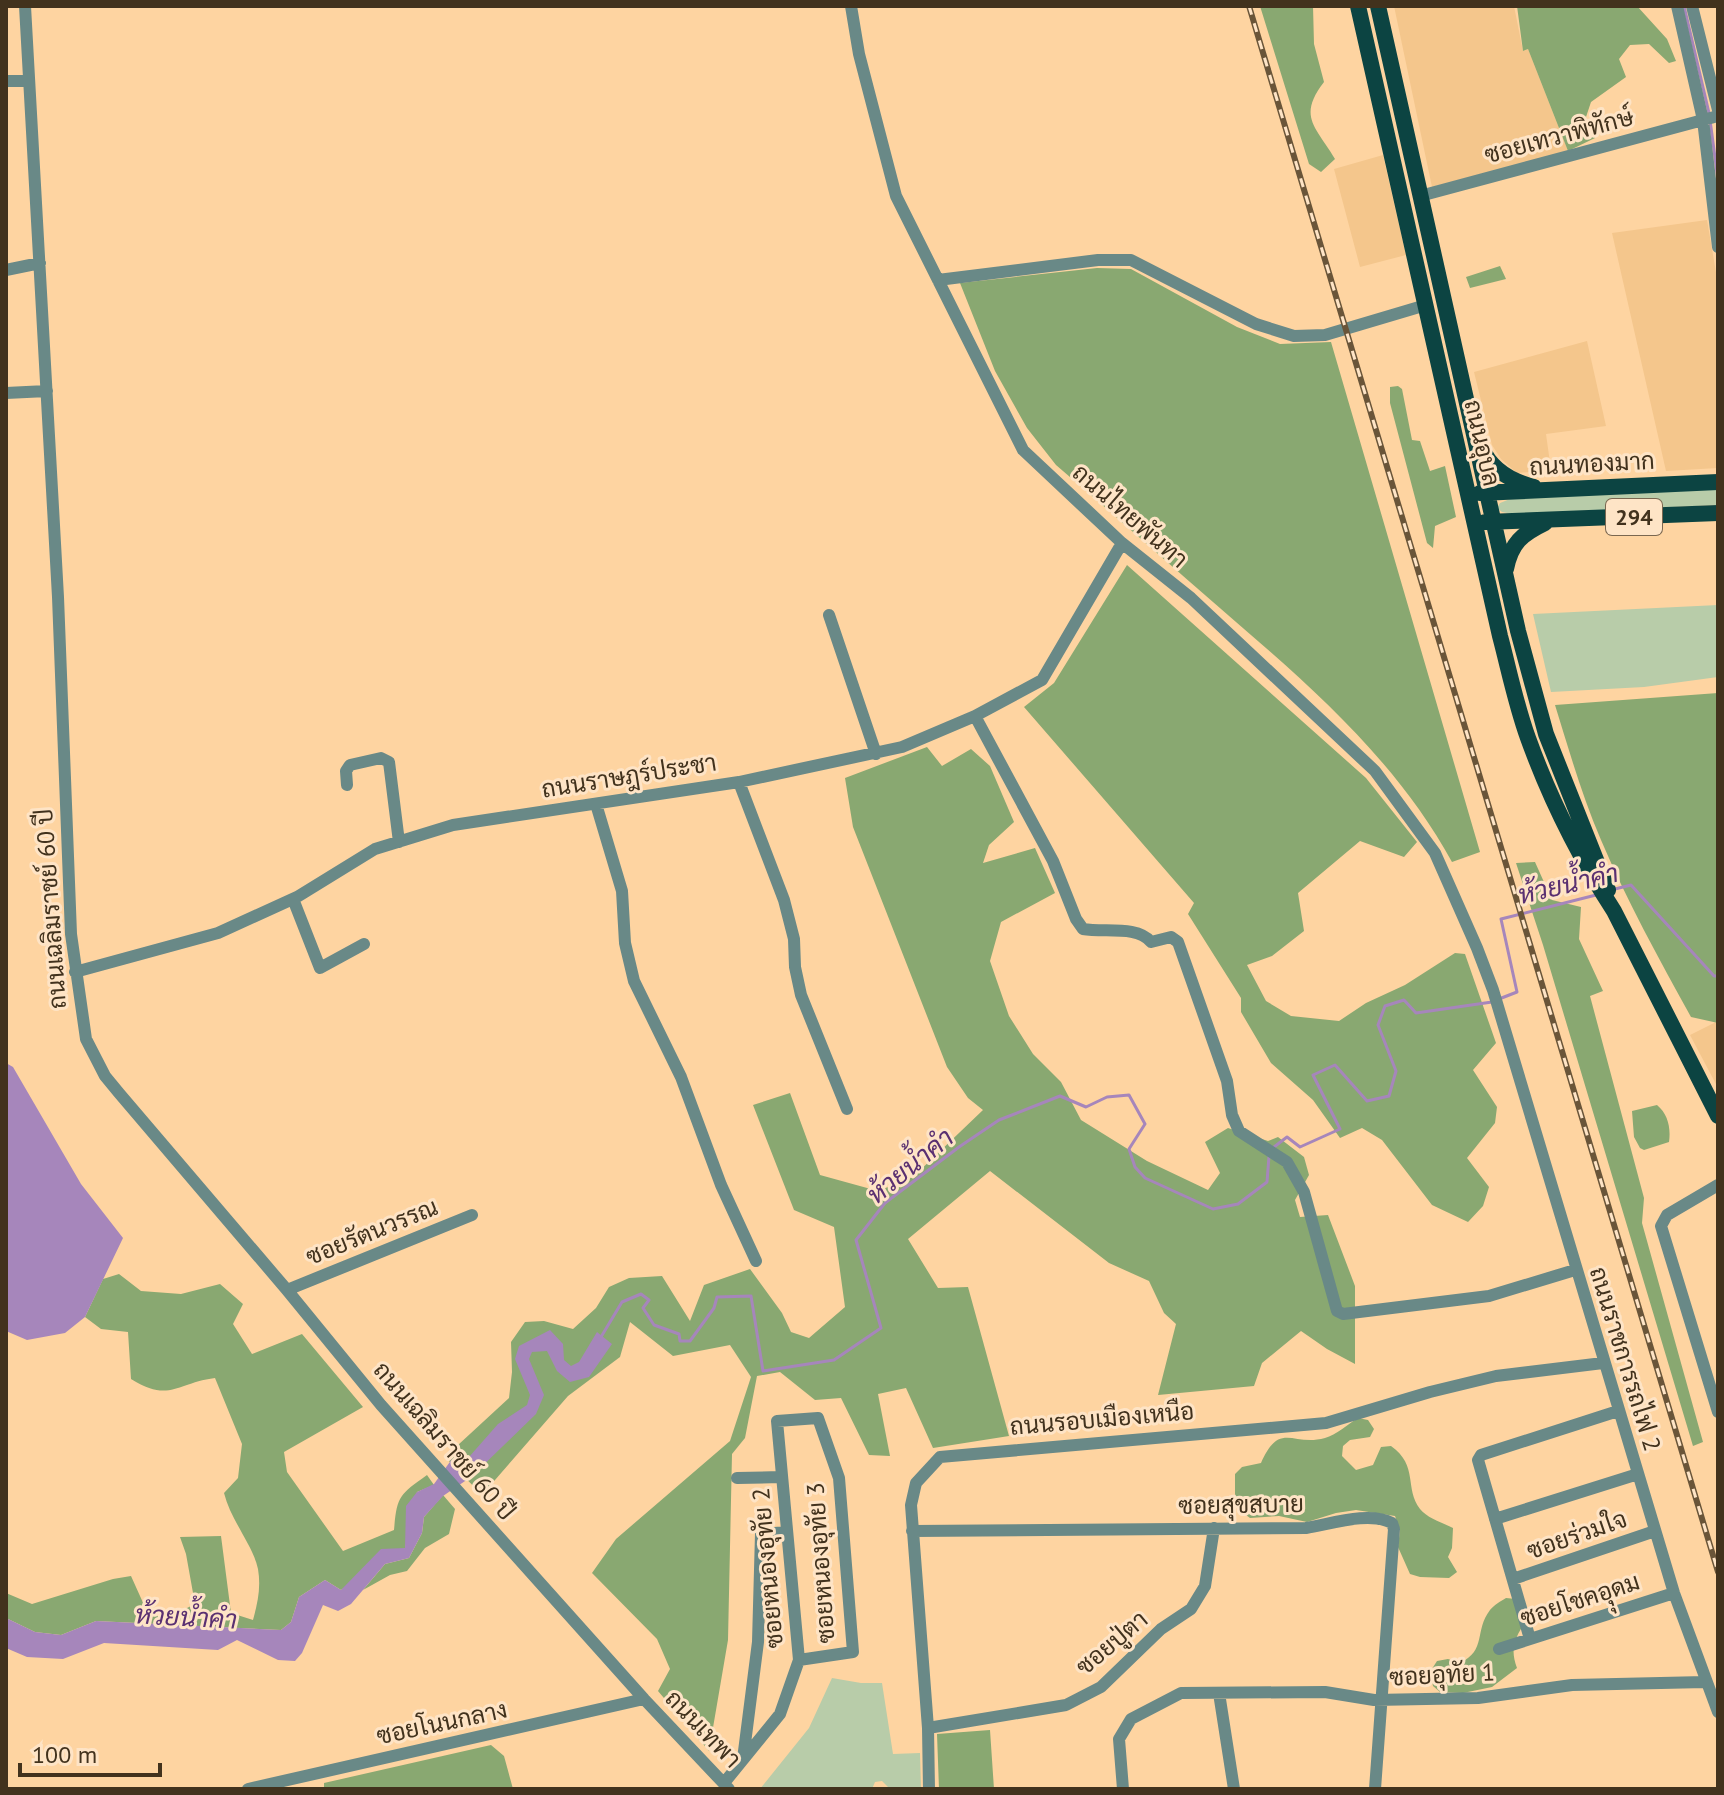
<svg xmlns="http://www.w3.org/2000/svg" width="1724" height="1795" font-family="'PT Sans',Sarabun,sans-serif">
  <style>
    .built { fill: #f4c68c }
    .green { fill: #b8cca9 }
    .forest { fill: #89a871 }
    .water { fill: #a686bb }
    .lines { fill: none; stroke-linecap: round; stroke-linejoin: round }
    .stream { stroke: #a686bb; stroke-width: 3 }
    .minor { stroke: #698987; stroke-width: 12 }
    .major { stroke: #0c4442; stroke-width: 16 }
    .rail-casing { stroke: #6a5539; stroke-width: 6 }
    .rail { stroke: #fee4c6; stroke-width: 3; stroke-dasharray: 9; stroke-linecap: butt }
    .labels { text-anchor: middle; stroke-width: 6; stroke-linejoin: round; paint-order: stroke }
    .shield { fill: #fee4c6; stroke: #7a6750; stroke-width: 2 }
    .shield-label { font-size: 22px; font-weight: bold; fill: #42321d }
    .street-label { font-size: 24px; fill: #42321d; stroke: #fee4c6 }
    .water-label { font-size: 26px; font-style: italic; fill: #5a3071; stroke: #fee4c6 }
  </style>
  <rect width="100%" height="100%" fill="#fed4a1"/>
  <!-- built -->
  <path class="built" d="M1394,6H1514L1523,51L1528,49L1568,151L1432,187Z
    M1383,155L1406,255L1360,267L1334,169Z
    M1707,220L1718,284V468L1666,471L1612,233Z
    M1587,341L1606,426L1546,434L1551,470L1517,473L1501,459L1492,445L1474,372Z
    M1718,1021V1088L1690,1035Z"/>
  <!-- green -->
  <path class="green" d="M1718,489V505L1513,514L1502,512L1497,508L1500,503L1510,499Z
    M1718,605V677L1644,687L1551,692L1533,614Z
    M832,1678L861,1683H882L893,1754L920,1753L921,1789H890L882,1781L875,1782L872,1789H760L809,1728Z"/>
  <!-- forest -->
  <path class="forest" d="M1260,6H1313L1314,44L1324,82C1297,117 1316,127 1335,159L1321,172L1309,164Z
    M1517,6H1637L1667,39L1676,61L1669,63L1649,44L1630,45L1619,59L1626,77L1591,102L1586,117L1595,138L1568,151L1528,49L1523,51Z
    M1500,266L1506,279L1470,288L1466,277Z
    M1097,268L1131,269L1237,327L1280,344L1331,342L1480,852L1452,862C1394,756 1303,680 1213,602C1160,556 1109,510 1056,465L1027,428L995,371L960,283Z
    M1398,386L1402,389L1412,440L1420,441L1430,471L1445,466L1456,517L1435,526L1433,548L1427,543L1390,403V387Z
    M1127,565L1366,778L1417,842L1404,857L1360,841L1298,893L1304,931L1272,956L1247,965L1266,1001L1291,1016L1339,1021L1366,1003L1405,985L1455,953L1465,954L1496,1043L1473,1070L1497,1107L1495,1123L1467,1158L1489,1187L1483,1206L1468,1222L1432,1205L1382,1140L1362,1128L1340,1138L1313,1100L1271,1063L1241,1012V998L1188,914L1194,903L1024,707L1054,683Z
    M1718,693V1023L1691,1017C1659,959 1627,901 1601,840C1582,796 1569,750 1555,705Z
    M927,747L942,766L971,749L990,766L1014,822L989,845L983,863L1035,848L1055,893L1001,922L990,961L1009,1016L1033,1054L1061,1082L1081,1120L1147,1161L1208,1190L1220,1173L1205,1142L1228,1128L1268,1141L1278,1137L1304,1157L1309,1175L1295,1200L1300,1217L1328,1215L1355,1286V1364L1327,1349L1301,1331L1262,1363L1254,1386L1158,1395L1176,1324L1164,1313L1149,1281L1109,1263L990,1171L908,1239L938,1288L968,1287L1009,1436L933,1448L906,1388L878,1394L890,1456L869,1455L841,1398L815,1400L780,1372L757,1376L745,1438L732,1454L728,1640L709,1751L658,1691L670,1669L657,1639L592,1573L616,1539L730,1441L751,1377L730,1345L673,1356L630,1322L620,1357L568,1396L482,1495L445,1457L509,1398L512,1372L511,1342L525,1322L544,1321L573,1329L596,1308L609,1287L629,1278L662,1276L690,1321L704,1285L750,1269L782,1313L791,1332L809,1338L845,1307L834,1227L794,1210L753,1105L790,1093L820,1175L878,1191L913,1177L983,1110L968,1098L947,1067L853,827L845,778Z
    M1535,862L1552,900L1581,907L1579,939L1603,991L1590,996L1644,1198L1642,1223L1703,1442L1693,1446L1543,945L1516,863Z
    M1657,1105C1668,1114 1671,1128 1669,1142L1644,1150L1640,1148L1634,1137L1632,1111Z
    M119,1274L141,1291L181,1294L220,1284L243,1304L233,1324L252,1354L302,1334L363,1407L284,1452L287,1472L343,1551L394,1530C397,1496 399,1495 427,1475L434,1485L417,1492L405,1548L341,1590L325,1580L299,1597L291,1622L281,1630L96,1621L61,1635L35,1632L6,1618V1593L32,1604L113,1579L131,1576L149,1616H171L195,1604L186,1554L180,1537L221,1536L231,1613L253,1620C258,1602 261,1587 258,1569C253,1545 231,1521 224,1493L238,1478L242,1444L215,1378C176,1383 170,1403 131,1379L128,1332L101,1329L85,1317L103,1279Z
    M1358,1418L1368,1420L1374,1429L1370,1437L1350,1440L1343,1446L1342,1456L1356,1470L1373,1465L1381,1447L1391,1446C1419,1466 1404,1488 1420,1509C1427,1518 1443,1523 1453,1528L1452,1548L1448,1557L1457,1572L1449,1578L1420,1577L1410,1574L1398,1547L1400,1530L1395,1516L1356,1510L1336,1513L1307,1522L1279,1516L1250,1518L1242,1512L1235,1494V1474L1242,1467L1261,1463C1280,1420 1292,1447 1325,1438C1336,1435 1348,1424 1358,1418Z
    M443,1495L455,1509L449,1534L425,1548L407,1571L390,1575L363,1590L385,1564L409,1558L422,1533L424,1517Z
    M1506,1598L1516,1599L1522,1627C1513,1642 1511,1652 1517,1668L1492,1687L1463,1693L1440,1692L1433,1686L1430,1672L1437,1661L1448,1659L1460,1663C1487,1650 1474,1631 1490,1610C1494,1605 1501,1601 1506,1598Z
    M990,1730L994,1789H939L937,1734Z
    M491,1745L504,1756L513,1789H324V1783Z"/>
  <!-- water -->
  <path class="water" d="M6,1063L13,1067L81,1184L123,1238L85,1317L65,1333L27,1340L6,1331Z
    M550,1330L563,1344L564,1360L571,1366L579,1362L597,1332L612,1344L589,1377L570,1382L557,1371L547,1351L532,1352L529,1359L544,1395L536,1414L471,1477L443,1496L424,1517L422,1533L409,1558L385,1564L351,1604L338,1611L323,1605L302,1653L295,1661L278,1660L237,1640L218,1650L104,1643L63,1659L27,1657L6,1648V1618L35,1632L61,1635L96,1621L281,1630L291,1622L299,1597L325,1580L341,1590L381,1549L405,1548L406,1506L417,1492L434,1484L452,1459L469,1457L498,1424L527,1405L530,1395L515,1359L519,1346Z"/>
  <g class="lines">
    <!-- stream -->
    <path class="stream" d="M1684,6L1709,113
      M1710,120L1718,180
      M1615,889L1631,885L1714,976H1718
      M1499,999L1517,992L1501,919L1596,895
      M1274,1147L1287,1137L1300,1147L1340,1129L1313,1075L1335,1065L1367,1101L1389,1096L1396,1071L1378,1025L1385,1006L1404,1000L1416,1013L1492,1002
      M601,1337L622,1302L641,1294L649,1300L643,1308L654,1325L679,1334L680,1341H690L714,1308L717,1297L751,1296L763,1371L834,1360L881,1328L856,1240L885,1203L959,1147L999,1120L1060,1096L1086,1107L1107,1097L1129,1095L1145,1124L1129,1149L1135,1167L1145,1178L1213,1209L1238,1204L1267,1182L1269,1156"/>
    <!-- minor -->
    <path class="minor" d="M25,6L58,597L71,934L86,1039L105,1076L119,1093L287,1290L381,1405L644,1699L729,1789
      M851,6L859,54L896,196L1023,450L1122,543L1191,598L1375,771L1435,853L1477,948L1493,990L1674,1593L1718,1712
      M1677,6L1703,120L1718,247
      M1692,6L1718,110
      M6,81H29
      M1420,196L1718,116
      M6,270L40,263
      M938,280L1098,260H1131L1256,324L1294,336L1325,335L1426,305
      M6,393L47,391
      M829,615L876,754
      M975,716L1053,861L1076,919L1083,929C1104,933 1137,925 1151,942L1171,937L1178,942L1227,1081L1232,1115L1239,1131L1287,1162L1304,1192L1337,1311L1343,1314L1489,1296L1575,1270
      M739,782L784,900L794,939L795,967L801,995L847,1109
      M347,785L346,771L350,765L381,758L389,762L399,842
      M596,804L622,891L625,943L634,981L681,1077L721,1185L756,1261
      M293,899L320,968L364,944
      M75,972L218,933L297,897L375,849L453,825L739,782L902,747L975,716L1042,680L1122,543
      M1718,1185L1667,1215L1661,1226L1718,1412
      M287,1290L472,1215
      M737,1478L781,1477
      M1495,1519L1638,1474
      M912,1531L1306,1528C1331,1524 1369,1511 1392,1523L1394,1529L1375,1789
      M1513,1579L1655,1531
      M1530,1639L1478,1460L1481,1455L1618,1411
      M1499,1649L1674,1593
      M1219,1693L1234,1789
      M928,1728L1066,1705L1101,1687L1161,1629L1191,1609L1205,1586L1214,1528
      M743,1759L758,1642L761,1534L787,1532
      M724,1783L780,1714L799,1660L777,1421L818,1418L839,1478L853,1652L799,1660
      M248,1789L644,1699
      M929,1789L928,1728L911,1505L916,1483L940,1457L1326,1423L1430,1392L1496,1376L1603,1363
      M1123,1789L1119,1739L1131,1719L1181,1693L1325,1692L1374,1700L1478,1698L1572,1685L1705,1682"/>
    <!-- major -->
    <path class="major" d="M1358,6L1500,636C1509,670 1516,705 1528,738C1550,799 1579,857 1614,911L1718,1116
      M1378,6L1518,631L1546,734L1608,890
      M1482,448C1491,470 1511,481 1534,487
      M1480,493L1718,482
      M1485,522L1718,513
      M1506,569C1511,543 1522,534 1545,523"/>
    <defs>
      <path id="rail" d="M1249,6L1718,1572"/>
    </defs>
    <!-- rail casing -->
    <use href="#rail" class="rail-casing"/>
    <!-- rail -->
    <use href="#rail" class="rail"/>
  </g>
  <g class="labels">
    <!-- shield labels -->
    <rect class="shield" x="1606" y="499" width="56" height="36" rx="6"/>
    <g class="shield-label">
      <text x="1634" y="525">294</text>
    </g>
    <!-- street labels -->
    <g class="street-label">
      <text transform="translate(1559 136) rotate(-15)" y="8">ซอยเทวาพิทักษ์</text>
      <text transform="translate(1482 443) rotate(77)" y="8">ถนนอุบล</text>
      <text transform="translate(1592 464) rotate(-3)" y="8">ถนนทองมาก</text>
      <text transform="translate(1130 516) rotate(41)" y="8">ถนนไทยพันทา</text>
      <text transform="translate(629 776) rotate(-9)" y="8">ถนนราษฎร์ประชา</text>
      <text transform="translate(51 909) rotate(-94)" y="8">ถนนเฉลิมราชย์ 60 ปี</text>
      <text transform="translate(372 1232) rotate(-22)" y="8">ซอยรัตนวรรณ</text>
      <text transform="translate(1625 1359) rotate(73)" y="8">ถนนราชการรถไฟ 2</text>
      <text transform="translate(1102 1419) rotate(-5)" y="8">ถนนรอบเมืองเหนือ</text>
      <text transform="translate(444 1441) rotate(49)" y="8">ถนนเฉลิมราชย์ 60 ปี</text>
      <text transform="translate(1241 1505) rotate(-1)" y="8">ซอยสุขสบาย</text>
      <text transform="translate(1577 1535) rotate(-19)" y="8">ซอยร่วมใจ</text>
      <text transform="translate(821 1563) rotate(-94)" y="8">ซอยหนองอุทัย 3</text>
      <text transform="translate(768 1568) rotate(-95)" y="8">ซอยหนองอุทัย 2</text>
      <text transform="translate(1580 1600) rotate(-18)" y="8">ซอยโชคอุุดม</text>
      <text transform="translate(1112 1643) rotate(-40)" y="8">ซอยปู่ตา</text>
      <text transform="translate(1442 1675) rotate(-3)" y="8">ซอยอุทัย 1</text>
      <text transform="translate(442 1723) rotate(-12)" y="8">ซอยโนนกลาง</text>
      <text transform="translate(703 1729) rotate(46)" y="8">ถนนเทพา</text>
    </g>
    <!-- water labels -->
    <g class="water-label">
      <text transform="translate(1568 884) rotate(-13)" y="9">ห้วยน้ำคำ</text>
      <text transform="translate(910 1166) rotate(-39)" y="9">ห้วยน้ำคำ</text>
      <text transform="translate(186 1617) rotate(3)" y="9">ห้วยน้ำคำ</text>
    </g>
  </g>
  <!-- border -->
  <rect width="1724" height="1795" fill="none" stroke="#42321d" stroke-width="16"/>
  <!-- scale -->
  <path d="M20 1763v12h140v-12" fill="none" stroke="#42321d" stroke-width="4"/>
  <text x="32" y="1763" font-size="24" fill="#42321d" stroke="#fee4c6" stroke-width="6" paint-order="stroke">100 m</text>
</svg>
